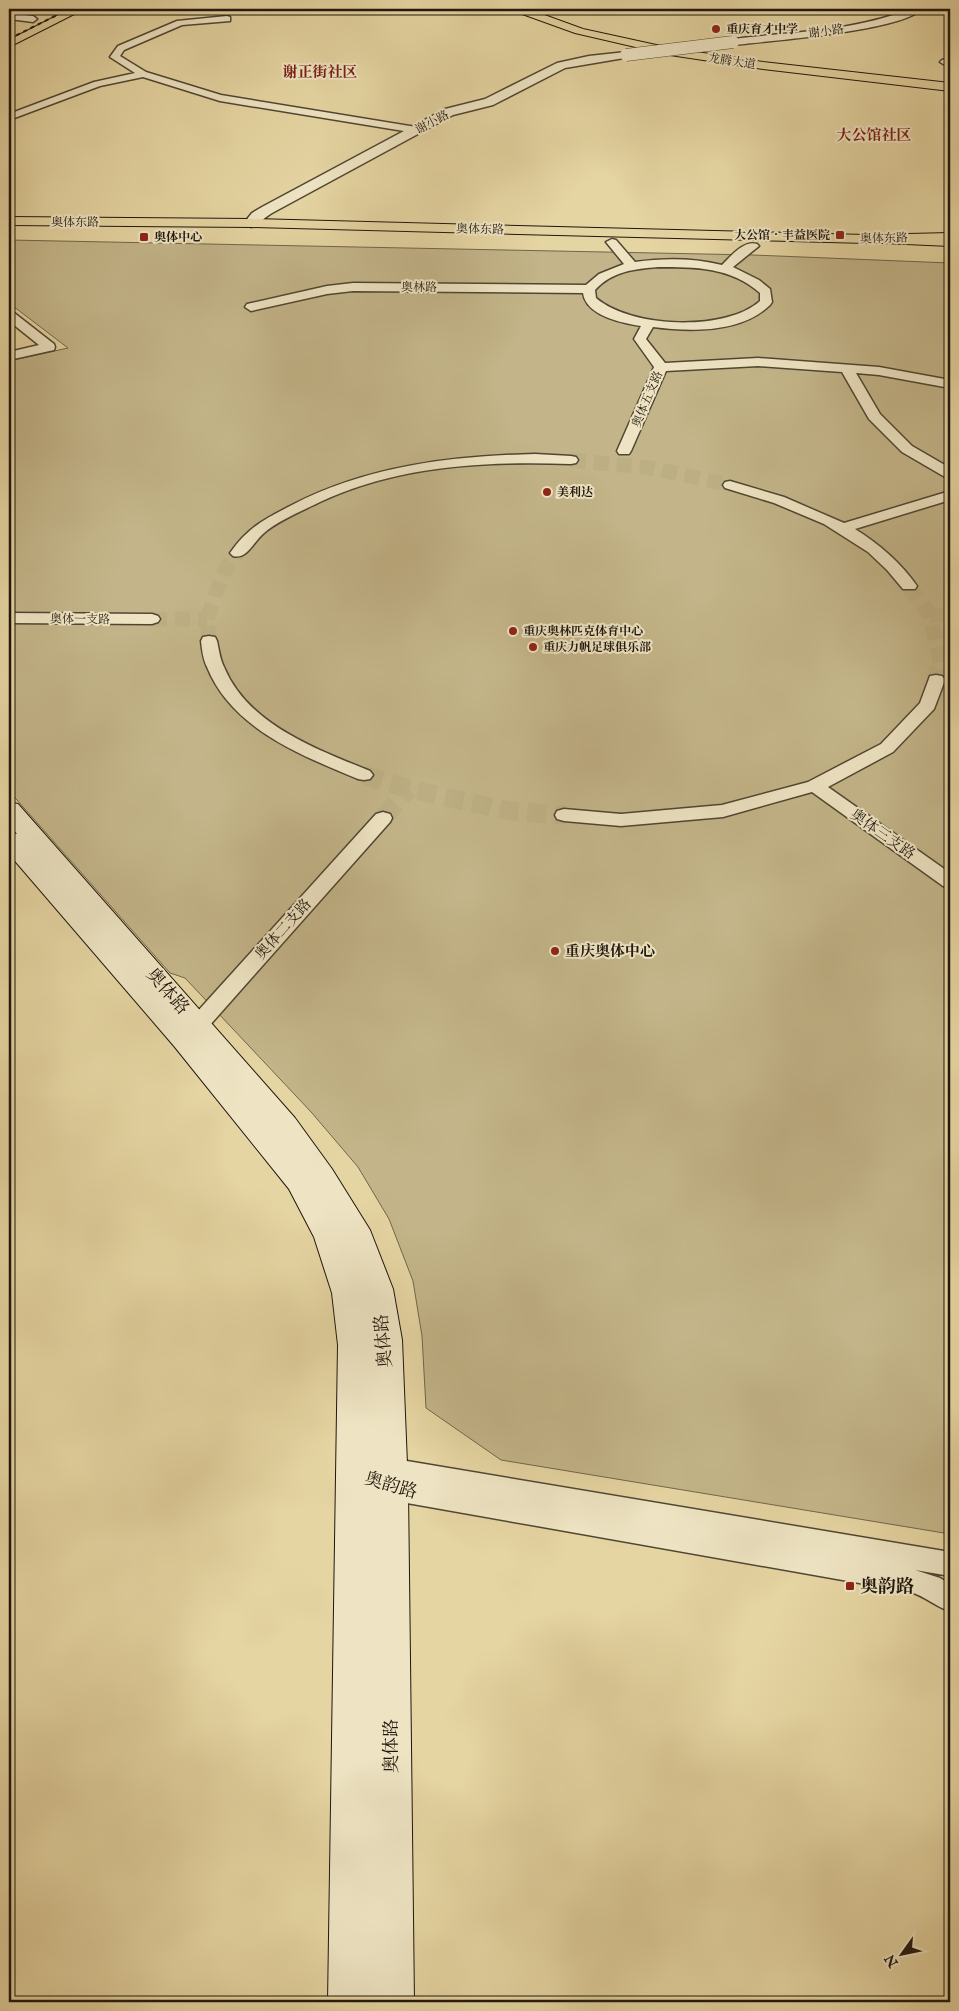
<svg xmlns="http://www.w3.org/2000/svg" width="959" height="2011" font-family="'IM FELL English','Noto Serif SC',serif">
  <style>
    .green { fill: #c3b589; stroke: #71664b }
    .lines { fill: none; stroke-linecap: round; stroke-linejoin: round }
    .minor-tunnel-far1 { stroke: #bdaf84; stroke-width: 15; stroke-dasharray: 15 8; stroke-linecap: butt }
    .minor-tunnel { stroke: #bdaf84; stroke-width: 19; stroke-dasharray: 19 9; stroke-linecap: butt }
    .minor-casing { stroke: #504632; stroke-width: 3 }
    .tertiary-casing { stroke: #504632; stroke-width: 3 }
    .secondary-casing { stroke: #1f160d; stroke-width: 2 }
    .primary-casing { stroke: #1f160d; stroke-width: 2 }
    .trunk-casing { stroke: #1f160d; stroke-width: 2 }
    .minor { fill: #eee4c3; fill-rule: evenodd }
    .tertiary { fill: #eee4c3; fill-rule: evenodd }
    .secondary { fill: #eee4c3; fill-rule: evenodd }
    .primary { fill: #e5d5a2; fill-rule: evenodd }
    .trunk { fill: #e5d5a2; fill-rule: evenodd }
    .rail { stroke: #1f160d; stroke-width: 2; stroke-dasharray: 4 4; stroke-linecap: butt }
    .tertiary-bridge-casing { stroke: #504632; stroke-width: 13; stroke-linecap: butt }
    .tertiary-bridge { stroke: #eee4c3; stroke-width: 12 }
    .poi-dot { fill: #8f2418; stroke: #eee4c3; stroke-width: 2 }
    .labels { text-anchor: middle; stroke-width: 4; stroke-linejoin: round; paint-order: stroke }
    .far-poi-label { font-size: 12px; font-weight: bold; fill: #1f160d; stroke: #eee4c3; text-anchor: start }
    .far-street-label { font-size: 12px; fill: #1f160d; stroke: #eee4c3 }
    .far-quarter-label { font-size: 15px; font-weight: bold; fill: #7a1f14; stroke: #eee4c3 }
    .street-label { font-size: 15px; fill: #1f160d; stroke: #eee4c3 }
    .poi-label { font-size: 15px; font-weight: bold; fill: #1f160d; stroke: #eee4c3; text-anchor: start }
    .near-street-label { font-size: 18px; fill: #1f160d; stroke: #eee4c3 }
    .near-poi-label { font-size: 18px; font-weight: bold; fill: #1f160d; stroke: #eee4c3; text-anchor: start }
  </style>
  <rect width="100%" height="100%" fill="#e5d5a2"/>
  <filter id="stains"><feTurbulence type="fractalNoise" baseFrequency=".004" numOctaves="4"/><feColorMatrix values="0 0 0 0 .2 0 0 0 0 .09 0 0 0 0 .02 0 0 0 .5 -.17"/></filter>
  <radialGradient id="worn" r=".72"><stop offset=".6" stop-color="#630" stop-opacity="0"/><stop offset="1" stop-color="#630" stop-opacity=".3"/></radialGradient>
  <!-- green -->
  <path class="green" d="M9,240L753,255L950,263V1534L501,1460L426,1408L422,1336L413,1281L389,1219L358,1167L312,1113L185,978L170,973L9,791V361L68,348L9,303Z"/>
  <g class="lines">
    <!-- minor-tunnel-far1 -->
    <path class="minor-tunnel-far1" d="M571,460L651,468L730,485
      M909,586L930,615L941,665L939,670
      M930,615H950
      M152,619H207
      M209,641L207,619L225,569L238,553"/>
    <!-- minor-tunnel -->
    <path class="minor-tunnel" d="M936,680L940,669
      M364,775L409,789L509,811L564,815
      M383,818L409,789"/>
    <defs>
      <path id="minor" d="M937,9H950V15L938,11Z
        M9,13L33,16L37,19L33,22L9,19Z
        M227,16L230,17V21L182,25L124,50L120,56L146,72L221,95L416,127L421,130L416,133L220,101L143,77L100,86L9,120V114L94,82L135,73L110,57L118,46L177,21Z
        M950,58V68L940,62L942,60Z
        M612,239L616,240L635,262C663,258 694,258 722,265C731,256 744,240 757,244L759,246L733,267L759,280L770,289L772,302L770,305C741,333 691,332 653,327L646,339L665,363L758,358L879,367L950,380V388L879,375L856,373L880,414L912,446L950,468V478L945,477L902,452L869,419L842,372L758,366L666,371L631,451L629,454H619L617,451L654,367L634,339L641,326C622,323 586,316 583,293L353,291L327,294L251,311L245,307L247,304L327,286L353,283L586,285L599,274L624,264L606,242ZM658,267C695,267 731,267 760,293V301C725,332 631,328 596,298L595,290C612,271 635,269 658,267Z
        M9,311L13,312L54,344L55,347L54,350L9,360V352L39,345L9,321Z
        M535,454L571,456L576,457L578,460L576,463L571,464C487,461 398,465 320,502C302,511 279,520 264,533C253,542 247,560 233,556L230,553C248,527 265,519 292,505C367,466 451,456 535,454Z
        M730,481L784,497L844,523L950,491V500L855,529C879,544 901,563 917,586L915,589H903L887,570L868,552L824,524L774,503L725,488L723,485L725,482Z
        M9,613L152,614L158,616L160,619L158,622L152,624L9,623Z
        M209,636L215,637L217,641C219,650 220,659 224,667C248,725 317,749 370,771L373,775L370,779L364,780L358,779C301,755 232,729 207,667C203,659 202,650 201,641L203,637Z
        M936,675L942,676L945,680L934,709L893,752L828,787L950,873V888L943,886L812,792L723,817L621,826L564,821L557,819L555,815L557,811L564,809L621,814L722,805L808,782L881,744L920,703L930,676Z
        M383,812L390,814L392,818L390,822L194,1043L186,1045L178,1043L175,1038L178,1033L376,814Z
        M389,1458L950,1552V1576L915,1570L940,1578L950,1584V1611C936,1607 925,1596 910,1592L390,1500L371,1493L367,1485L371,1478L365,1470L369,1462Z"/>
      <path id="tertiary" d="M909,9H922C901,31 769,41 733,45L727,42L733,39C788,32 858,31 909,9Z
        M626,52L632,55L630,57L565,68L493,105L453,115L272,213C265,217 258,225 251,227L244,223L252,213L262,207L445,109L485,99L557,63L589,56Z"/>
      <path id="secondary" d="M9,802L18,804L295,1118L332,1169L370,1230L393,1289L402,1340L408,1489L414,2002H328L338,1345L332,1293L314,1237L289,1189L174,1046L9,854V832L17,834L9,824Z"/>
      <path id="primary" d="M70,9H84L9,47V40Z
        M9,217L251,219L866,235L950,233V241L866,243L251,227L9,225Z"/>
      <path id="trunk" d="M512,9H528L583,29L670,48L763,62L950,83V91L763,69L670,55L575,33L514,11Z
        M866,235L950,238V246L861,242L859,239L861,236Z"/>
    </defs>
    <!-- minor casing -->
    <use href="#minor" class="minor-casing"/>
    <!-- tertiary casing -->
    <use href="#tertiary" class="tertiary-casing"/>
    <!-- secondary casing -->
    <use href="#secondary" class="secondary-casing"/>
    <!-- primary casing -->
    <use href="#primary" class="primary-casing"/>
    <!-- trunk casing -->
    <use href="#trunk" class="trunk-casing"/>
    <!-- minor -->
    <use href="#minor" class="minor"/>
    <!-- tertiary -->
    <use href="#tertiary" class="tertiary"/>
    <!-- secondary -->
    <use href="#secondary" class="secondary"/>
    <!-- primary -->
    <use href="#primary" class="primary"/>
    <!-- trunk -->
    <use href="#trunk" class="trunk"/>
    <!-- rail -->
    <path class="rail" d="M9,39L69,9"/>
    <defs>
      <path id="tertiary-bridge" d="M626,55L733,42"/>
    </defs>
    <!-- tertiary-bridge casing -->
    <use href="#tertiary-bridge" class="tertiary-bridge-casing"/>
    <!-- tertiary-bridge -->
    <use href="#tertiary-bridge" class="tertiary-bridge"/>
  </g>
  <!-- markers -->
  <g class="poi-dot">
    <circle cx="716" cy="29" r="5"/>
    <rect x="835" y="230" width="10" height="10" rx="2.5"/>
    <rect x="139" y="232" width="10" height="10" rx="2.5"/>
    <circle cx="547" cy="492" r="5"/>
    <circle cx="513" cy="631" r="5"/>
    <circle cx="533" cy="647" r="5"/>
    <circle cx="555" cy="951" r="5"/>
    <rect x="845" y="1581" width="10" height="10" rx="2.5"/>
  </g>
  <g class="labels">
    <!-- far-poi labels -->
    <g class="far-poi-label">
      <text x="726" y="33">重庆育才中学</text>
      <text x="830" y="239" text-anchor="end">大公馆‧丰益医院</text>
      <text x="154" y="241">奥体中心</text>
      <text x="557" y="496">美利达</text>
      <text x="523" y="635">重庆奥林匹克体育中心</text>
      <text x="543" y="651">重庆力帆足球俱乐部</text>
    </g>
    <!-- far-street labels -->
    <g class="far-street-label">
      <text transform="translate(826 31) rotate(-8)" y="4">谢小路</text>
      <text transform="translate(732 61) rotate(8)" y="4">龙腾大道</text>
      <text transform="translate(432 122) rotate(-28)" y="4">谢小路</text>
      <text x="75" y="226">奥体东路</text>
      <text transform="translate(480 229) rotate(1)" y="4">奥体东路</text>
      <text transform="translate(884 238) rotate(-1)" y="4">奥体东路</text>
      <text transform="translate(419 287) rotate(1)" y="4">奥林路</text>
      <text transform="translate(647 399) rotate(-67)" y="4">奥体五支路</text>
      <text transform="translate(80 619) rotate(1)" y="4">奥体一支路</text>
    </g>
    <!-- far-quarter labels -->
    <g class="far-quarter-label">
      <text x="320" y="77">谢正街社区</text>
      <text x="874" y="140">大公馆社区</text>
    </g>
    <!-- street labels -->
    <g class="street-label">
      <text transform="translate(883 834) rotate(35)" y="5">奥体三支路</text>
      <text transform="translate(283 929) rotate(-48)" y="5">奥体二支路</text>
    </g>
    <!-- poi labels -->
    <g class="poi-label">
      <text x="565" y="956">重庆奥体中心</text>
    </g>
    <!-- near-street labels -->
    <g class="near-street-label">
      <text transform="translate(168 991) rotate(49)" y="6">奥体路</text>
      <text transform="translate(383 1341) rotate(-95)" y="6">奥体路</text>
      <text transform="translate(391 1485) rotate(16)" y="6">奥韵路</text>
      <text transform="translate(391 1746) rotate(-90)" y="6">奥体路</text>
    </g>
    <!-- near-poi labels -->
    <g class="near-poi-label">
      <text x="860" y="1592">奥韵路</text>
    </g>
  </g>
  <!-- margin -->
  <rect width="959" height="2011" fill="none" stroke="#e5d5a2" stroke-width="30"/>
  <rect x="10" y="10" width="939" height="1991" fill="none" stroke="#1f160d" stroke-width="2.5"/>
  <rect x="15" y="15" width="929" height="1981" fill="none" stroke="#1f160d"/>
  <!-- north arrow -->
  <g transform="translate(902 1954) rotate(237)" stroke="#eee4c3" stroke-width="4" paint-order="stroke">
  <path d="M0-4L9 19L0 12L-9 19Z" fill="#1f160d"/>
  <text y="-8" font-size="14" font-weight="bold" text-anchor="middle" fill="#1f160d">N</text>
  </g>
  <rect width="100%" height="100%" filter="url(#stains)"/>
  <rect width="100%" height="100%" fill="url(#worn)"/>
</svg>
